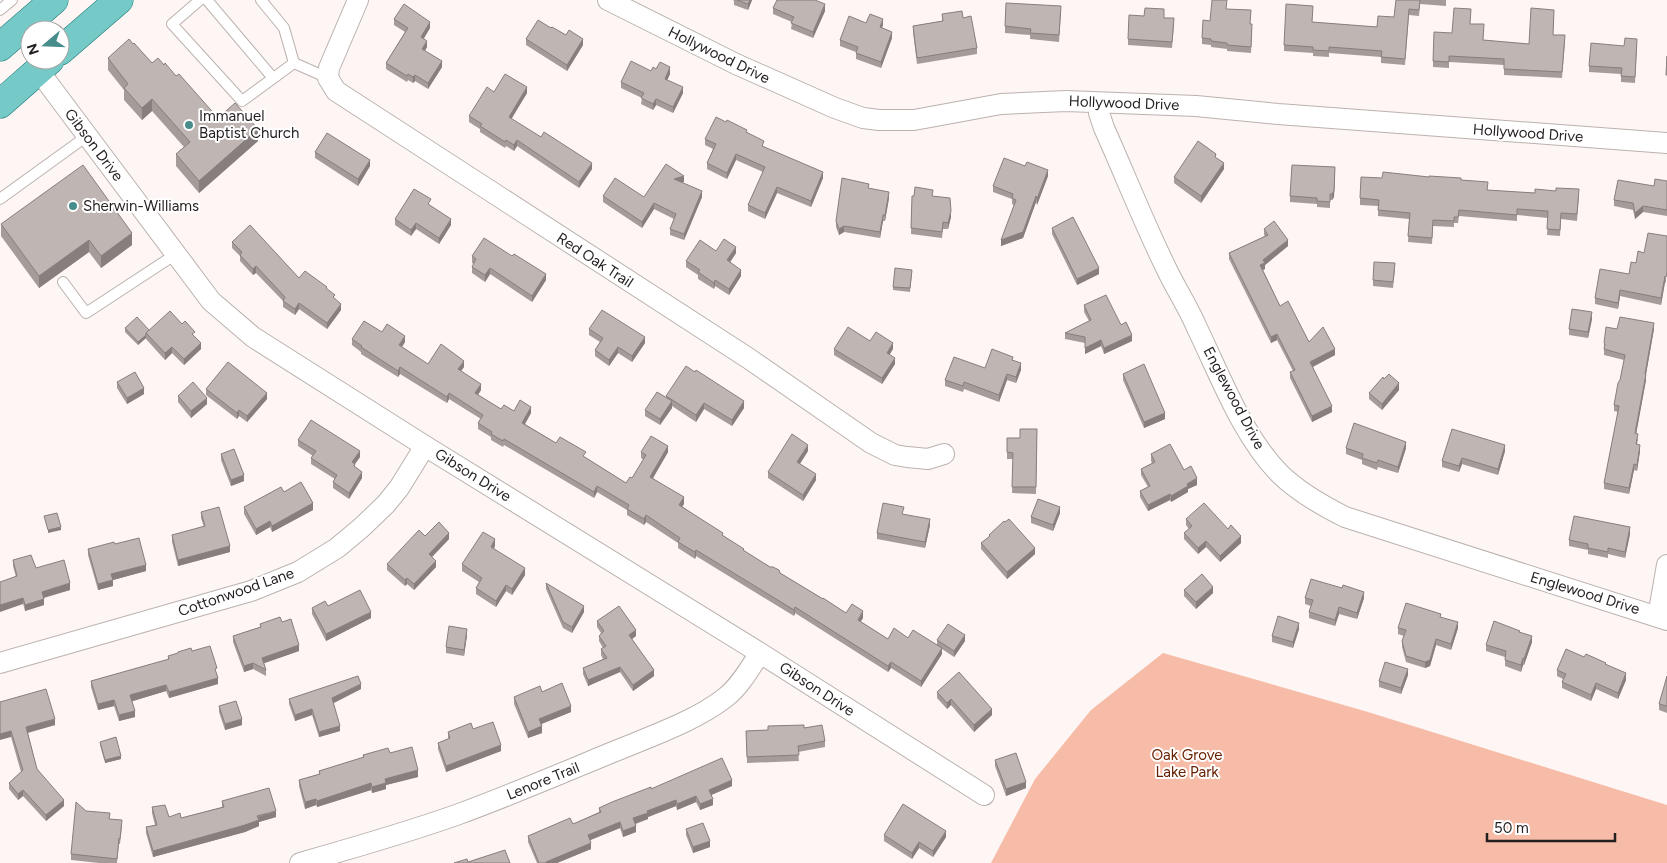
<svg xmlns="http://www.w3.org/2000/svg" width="1667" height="863" font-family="Figtree,sans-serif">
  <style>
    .green { fill: #f7bca7 }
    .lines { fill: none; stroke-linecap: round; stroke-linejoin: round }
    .service-casing { stroke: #bbb2ae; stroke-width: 12 }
    .minor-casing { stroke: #bbb2ae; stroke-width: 22 }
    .primary-casing { stroke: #1c7775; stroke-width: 29 }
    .service { stroke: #fff; stroke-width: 10 }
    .minor { stroke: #fff; stroke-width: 20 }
    .primary { stroke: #75cac8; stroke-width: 28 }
    .wall { fill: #a49c99 }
    .shaded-wall { fill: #867f7d }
    .building { fill: #bfb5b2; stroke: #867f7d }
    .poi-dot { fill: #468d8b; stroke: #fff; stroke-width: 2 }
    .labels { text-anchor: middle; stroke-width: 4; stroke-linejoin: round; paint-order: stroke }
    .street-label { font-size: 15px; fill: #231f1e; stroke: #fff }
    .poi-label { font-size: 15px; fill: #231f1e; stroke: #fff; text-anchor: start }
    .park-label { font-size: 15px; fill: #662001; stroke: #fff }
  </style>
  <rect width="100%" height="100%" fill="#fef6f4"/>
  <!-- green -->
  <path class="green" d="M1163,653L1368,712L1667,805V863H991L1035,779L1091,710Z"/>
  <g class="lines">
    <defs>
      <path id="service" d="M200,0L172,24L242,101L294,63
        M207,0L273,78
        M261,0L284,28L294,63
        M0,10L12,0
        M294,63L328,78
        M0,199L87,136
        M63,282L86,313L176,254"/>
      <path id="minor" d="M358,0L329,68L328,78L336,91L748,358L871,443L895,455L907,457L928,459L944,454
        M608,0L736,64L835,108L863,118L879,120H914L1001,104L1066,101L1196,106L1278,114L1667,143
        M38,70L211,301L253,337L425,446L760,653L984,795
        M1099,103V113L1104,128C1126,177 1145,226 1169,274C1178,292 1189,309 1197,328C1220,375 1242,435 1279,473C1298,492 1321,505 1345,517L1667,620
        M1658,617L1667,565
        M0,663L251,591L298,572L337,548L361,528L386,504L399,488L425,446
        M300,863C353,848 406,833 459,814C511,795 562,773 613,752C649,737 696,721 726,697C740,686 750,668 760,653"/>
      <path id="primary" d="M0,47L54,0
        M60,51L119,0
        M0,104L50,60"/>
    </defs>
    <!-- service casing -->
    <use href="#service" class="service-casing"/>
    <!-- minor casing -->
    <use href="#minor" class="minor-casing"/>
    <!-- primary casing -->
    <use href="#primary" class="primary-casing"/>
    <!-- service -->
    <use href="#service" class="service"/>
    <!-- minor -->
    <use href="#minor" class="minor"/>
    <!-- primary -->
    <use href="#primary" class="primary"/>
  </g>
  <!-- wall -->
  <path class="wall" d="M733,0H752L748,10L734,5V1Z
    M1396,0H1446V6L1420,4L1419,16L1409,15L1405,65L1381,63V57L1329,53V57L1313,56V53L1284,51V45L1312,22L1377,27L1394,17Z
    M773,8L825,11L813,38L791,29L792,22L773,14Z
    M1226,9L1251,24L1252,30L1251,53L1227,51V49L1211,47V45L1202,44V38Z
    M1061,12L1059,42L1030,39V35L1005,33V26Z
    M942,14L963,18L977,48V54L917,64L913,32V26L942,21Z
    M1554,16L1553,35L1565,42L1562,78L1504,75V65L1449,62V68L1433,67V61L1471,24L1483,40L1529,44Z
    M1164,18L1174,25L1172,48L1128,45V39Z
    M394,19L430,28L424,38L427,47L425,51L442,67L428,89L415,81L413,83L408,80L407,82L386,69V63L405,32L394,25Z
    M866,23L883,25L881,28L892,38L881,68L856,59V52L840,46V40Z
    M551,28L583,45L567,71L526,45V39Z
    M133,44L152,63L164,65L176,76L218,118L258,141L199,193L176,166V154L184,147L152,111L142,120L124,100V90L108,70V58Z
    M1637,45L1635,83L1621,82V74L1589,72V66L1624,46Z
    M651,71L670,74L667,80L683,93L673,113L656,105L653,110L641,104L642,98L621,88V82Z
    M494,92L527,93L511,119L592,169L579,188L517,146L514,151L506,146L505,148L480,132V129L469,122V116Z
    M747,132L764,147L823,178L811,207L777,193L765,219L748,211V205L763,172L736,160L727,179L707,169V163L713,149L705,145V139Z
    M315,152L370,166L358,186L315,158Z
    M1216,158L1224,169L1201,203L1174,183V177Z
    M666,164L684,182H682L702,197L684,240L670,235V229L674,219L654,209L642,228L603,202V196L644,197Z
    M1335,173L1334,197L1332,200H1330V208L1317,207V204L1290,202V196Z
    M1048,176L1037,205L1036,202L1023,238L1001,246L1014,205L1012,204V199L993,192V186Z
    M1429,177L1461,180L1488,190L1535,193L1579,195L1577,221L1561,219L1560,236L1547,235L1548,218L1517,215V221L1459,216L1458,223H1454V227L1433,226L1432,244L1408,242L1409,219L1378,216V206L1360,205V198L1382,178Z
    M1667,181V216L1643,212L1635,219L1633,210L1614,206V200Z
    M869,188L889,198L885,221H883L880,238L844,232L839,235L836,227V221Z
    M912,196H933L951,217L948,229H943L942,238L911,234Z
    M431,206L451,225L439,244L416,229L411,236L395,225V219Z
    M1,224L132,245L101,268L89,252L39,288L1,236Z
    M1052,228L1099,274L1077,285L1052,234Z
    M1264,229L1288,246L1265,265V269L1263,270L1280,306L1309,342L1335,355L1313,367L1332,412L1312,422L1290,378V372L1293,371L1277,340L1271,343L1229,259V253L1265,236L1264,235Z
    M1667,236L1666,283L1665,282L1661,305L1620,296L1618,309L1595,304V298L1629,274L1636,263L1644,253Z
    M232,242L299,278L327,289L335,299L341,310L327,329L299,309L295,315L283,307V301L256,273L253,275L240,261V256L232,248Z
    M716,251L736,253L730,262L741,276L729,295L715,286L714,289L698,279V275L686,267V261Z
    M472,256L546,280L532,302L490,274L485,282L472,273V267L474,264L472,263Z
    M1395,269L1393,288L1373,286V280Z
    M912,273L910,292L893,290V287Z
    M1084,305L1121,325L1132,341L1104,354L1101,346L1085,354V343L1065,339V333L1089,321L1084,312Z
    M1592,319L1588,338L1569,335V329Z
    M125,328L149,330L195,337L201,349L184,365L172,353L165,360L146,339V338L138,345L125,332Z
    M589,329L645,343L632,362L618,353L609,366L595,356V350L600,342L589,335Z
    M1617,329H1654L1646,374V380L1636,434L1638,440L1637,444L1640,451L1637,471L1634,470L1629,494L1604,489V483L1618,412L1614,411V405L1620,380L1624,360L1604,355V343Z
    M382,332L405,342L402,347L428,364L464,367L461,371L481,390L478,395L501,409L531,413L525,424L556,443L586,458L626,483L632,478L644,460L641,458V452H668L653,478L684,504L682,506L744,551L846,613L863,618L860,621L888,639L908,638L937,645V640L965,641L954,657L942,649V654L921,687L891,668L888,672L795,613L794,616L696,556L695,559L678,548V543L646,522L644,525L627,515V510L597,492L594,498L504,445L503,447L491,440V437L478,429V423L481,419L449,399L447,403L400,374L398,377L361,354V352L352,345V339Z
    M870,341L893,349L889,354L895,364L882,384L834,355V349Z
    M1013,360L1021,370L1016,383L1007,380L999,402L964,389L963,392L945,386V380Z
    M1123,374L1165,419L1144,428L1123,380Z
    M117,382L144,394L127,404L117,388Z
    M206,389L267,399L247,422L239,416L237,419L206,395Z
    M1399,390L1382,410L1369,399V393Z
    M178,396L207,404L191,418L178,402Z
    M666,396L744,408L732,426L704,409L696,422L672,406V408L660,425L645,416V410L666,397Z
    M1037,429L1036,494L1012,493L1013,459H1007V438H1020Z
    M298,440L360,457L355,464V467L362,478L349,499L333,488V482L335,479L311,464V458L313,456L298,446Z
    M1346,448H1406L1398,473L1378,467L1377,470L1362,464V460L1346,454Z
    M808,451L800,464L816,480L803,501L768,478V472Z
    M1505,451L1498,475L1462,464L1459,472L1442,467V461Z
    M221,454L244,481L231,486L221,460Z
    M1151,454L1184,470L1197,485L1188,489V492L1171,502L1170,500L1148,511L1140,497V491L1148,487L1141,475V469L1152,463L1151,461Z
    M284,492L313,510L272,532L270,527L256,535L244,514V507Z
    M201,512L230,552L178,566L172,542V535L204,527L201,518Z
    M1060,513L1053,531L1031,523V517Z
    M903,514L930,525L925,548L877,539V533Z
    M1186,519L1241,543L1220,562L1206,547L1198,554L1184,539V533L1189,529L1186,525Z
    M1630,534L1625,558L1608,554V558L1588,554V550L1569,546V540Z
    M989,535L1035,554L1007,579L981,549V543L989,537Z
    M425,536L449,539L432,557L436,567L414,590L407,584L405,586L387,570V564Z
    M115,544L146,571L113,580V586L98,590L88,555V549Z
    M495,546L494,548L525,575L512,595L506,591L496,607L476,594V588L479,582L462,571V564Z
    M13,560L36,568L70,590L44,598V605L25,611L13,566Z
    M546,583L584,612L572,633L563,628L546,589Z
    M1184,590L1213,593L1196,609L1184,596Z
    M1305,598H1364L1357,619L1339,614L1335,626L1309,618V612L1311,606L1305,604Z
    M328,606L371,618L326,641L312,614V608Z
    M1441,617L1458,628L1451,650L1436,645L1430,666L1425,668L1406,662L1402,647V641L1404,636L1398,634V628Z
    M597,621L636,636L632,639L654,676L633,691L620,672L588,686L583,674V668L603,659L601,655V649L603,648L599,641V636L601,633L597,627Z
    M282,622L299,651L264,663L266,670V676L253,669L244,672L233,642V636L260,627V624Z
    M1299,629L1293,648L1272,642V636Z
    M1520,632L1532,642L1524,665H1523L1521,672L1505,666V657L1486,651V645Z
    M467,635L464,656L446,653V647Z
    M192,651L217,674L218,684L169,698L166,691L132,701L135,717L119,721L114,706L98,710L91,687V681L168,660V656Z
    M1584,657L1606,664L1626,680L1618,699L1596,689L1591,701L1562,688V682L1563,679L1557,676V670Z
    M1408,675L1401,694L1379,687V681Z
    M1667,676V713L1659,710V704Z
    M361,689L333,703L340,731L319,737L312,715L295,721L289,704V699Z
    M542,692L571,712L541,724L542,733L528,738L514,704V697Z
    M937,692L992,715L974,732L951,705L947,709L937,698Z
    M0,702L55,725L28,733L37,769L64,806L46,821L23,796L18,800L9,789V783L21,772L11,737Z
    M219,706L242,725L225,730L219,712Z
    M804,728L825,741V747L798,752L799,761L747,763L746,731Z
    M473,729L501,751L446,772L438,749V743L448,739V732Z
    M100,742L121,759L105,763L100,745Z
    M390,753L418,777L386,785V789L372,793L371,790L317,807L316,805L305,809L299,786V780L319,774V771L363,758V755Z
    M995,760L1026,788L1006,796L995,766Z
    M732,786L711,795L713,805L700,810L696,802L677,810L676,806L648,817V819L636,824V832L623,837L620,828L590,840L591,849L557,863H537L528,842V836L573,824L599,812V808L651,789Z
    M222,801L276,817L259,822V826L245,832L153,857L146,833V827L155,825L152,813V807L169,817L181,818L222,807Z
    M86,811L110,819L122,826L120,844H119L117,863H99L71,860V854Z
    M686,829L710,847L693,853L686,835Z
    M884,835L946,837L933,857L919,848L912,859L884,841Z"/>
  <!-- shaded-wall -->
  <path class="shaded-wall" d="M750,0H752L748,10V4Z
    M825,4V11L813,38V32Z
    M883,19V25L880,34V27Z
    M430,22V28L421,43V37Z
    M892,32V38L881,68V62Z
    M583,39V45L567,71V65Z
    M427,41V47L422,55V49Z
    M442,61V67L428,89V83Z
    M670,67V74L665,85V79Z
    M415,75V81L413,83V77Z
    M527,87V93L509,123V117Z
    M683,87V93L673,113V107Z
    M152,99V111L142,120V108Z
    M656,99V105L653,110V104Z
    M258,129V141L199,193V181Z
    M517,140V146L514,151V145Z
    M736,154V160L727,179V173Z
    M370,160V166L358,186V179Z
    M592,163V169L579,188V182Z
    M1224,163V169L1201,203V196Z
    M1335,167L1334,197L1332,200V194Z
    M1048,170V176L1037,205V199Z
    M823,172V178L811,207V201Z
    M684,176V182L674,185V179Z
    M777,187V193L765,219V213Z
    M702,191V197L684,240V234Z
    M889,192V198L885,221V215Z
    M1036,196V202L1023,238L1001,246V240Z
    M654,203V209L642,228V222Z
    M1643,206V212L1635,219V213Z
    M951,211V217L948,229V223Z
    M883,215V221L880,238V232Z
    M451,219V225L439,244V238Z
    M416,223V229L411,236V230Z
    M844,226V232L839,235V229Z
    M132,233V245L101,268V256Z
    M89,240V252L39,288V276Z
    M1288,240V246L1265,265V269L1260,271V265L1263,260Z
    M736,247V253L727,267V260Z
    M256,266V273L253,275V269Z
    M490,268V274L485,282V275Z
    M1099,268V274L1077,285V279Z
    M741,270V276L729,295V289Z
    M546,274V280L532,302V296Z
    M1665,276V282L1661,305V298Z
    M715,280V286L714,289V283Z
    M1620,290V296L1618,309V303Z
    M299,303V309L295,315V309Z
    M341,304V310L327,329V323Z
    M1592,312V319L1588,338V332Z
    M1654,323V329L1645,380V374Z
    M1277,334V340L1271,343V337Z
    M146,335V338L138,345V342Z
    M1132,335V341L1104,354V348Z
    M405,336V342L399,351V345Z
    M645,337V343L632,362V356Z
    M1101,340V346L1085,354V348Z
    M201,343V349L184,365V359Z
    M893,343V349L887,359V353Z
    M172,347V353L165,360V353Z
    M618,347V353L609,366V360Z
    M1335,349V355L1310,368V362Z
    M895,358V364L882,384V378Z
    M464,361V367L458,375V369Z
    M1021,363V370L1016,383V377Z
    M400,367V374L398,377V371Z
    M1007,374V380L999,402V395Z
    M1646,374V380L1635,440V433Z
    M1399,383V390L1382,410V404Z
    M481,384V390L475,399V393Z
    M144,388V394L127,404V398Z
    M267,393V399L247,422V416Z
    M449,393V399L447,403V397Z
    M207,398V404L191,418V411Z
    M672,401V408L660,425V419Z
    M744,401V408L732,426V420Z
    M704,403V409L696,422V415Z
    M1332,406V412L1312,422V416Z
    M531,407V413L522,429V423Z
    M239,410V416L237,419V413Z
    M1165,413V419L1144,428V422Z
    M1406,442V448L1398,473V467Z
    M808,445V451L797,468V462Z
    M1505,445V451L1498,475V469Z
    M1640,445V451L1637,471V465Z
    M668,446V452L650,483V477Z
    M360,451V457L352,468V462Z
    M1462,458V464L1459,472V466Z
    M1634,464V470L1629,494V488Z
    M362,472V478L349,499V493Z
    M816,474V480L803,501V495Z
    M244,475V481L231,486V480Z
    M1197,478V485L1188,489V492L1171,502V496L1187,484Z
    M597,486V492L594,498V492Z
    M1170,494V500L1148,511V505Z
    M684,497V504L679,511V505Z
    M313,503V510L272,532V526Z
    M1060,507V513L1053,531V525Z
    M646,515V522L644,525V519Z
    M930,519V525L925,548V542Z
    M270,521V527L256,535V529Z
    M61,527V530L48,533V530Z
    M1630,527V534L1625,558V552Z
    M449,533V539L429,560V554Z
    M1241,536V543L1220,562V556Z
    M495,539V546L491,553V547Z
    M1206,541V547L1198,554V548Z
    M230,546V552L178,566V560Z
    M1035,548V554L1007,579V572Z
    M696,550V556L695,559V552Z
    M436,561V567L414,590V584Z
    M146,565V571L113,580V586L98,590V584L111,574Z
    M525,568V575L512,595V589Z
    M407,578V584L405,586V580Z
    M70,583V590L42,598V592Z
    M506,585V591L496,607V601Z
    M1213,587V593L1196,609V602Z
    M1364,592V598L1357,619V613Z
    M23,598V604L0,612V605Z
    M44,599V605L25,611V605Z
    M584,606V612L572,633V627Z
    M795,607V613L794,616V610Z
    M1339,607V614L1335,626V620Z
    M863,611V618L858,626V620Z
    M371,612V618L326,641V634Z
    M1458,622V628L1451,650V644Z
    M1299,623V629L1293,648V642Z
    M467,629V635L464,656V650Z
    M636,630V636L629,641V635Z
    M965,635V641L954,657V651Z
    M1532,636V642L1524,665V659Z
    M1436,639V645L1430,666L1425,668V662Z
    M299,645V651L262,664V658Z
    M942,648V654L921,687V681Z
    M1523,658V665L1521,672V665Z
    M891,662V668L888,672V666Z
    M253,663V669L244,672V666Z
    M620,667V672L588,686V680Z
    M1408,669V675L1401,694V688Z
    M654,670V676L633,691V685Z
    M1626,673V680L1618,699V693Z
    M218,678V684L169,698V692Z
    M1596,683V689L1591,701V695Z
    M361,684V689L332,704V698Z
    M166,685V691L130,702V695Z
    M951,699V705L947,709V703Z
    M114,700V706L98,710V704Z
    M571,706V712L539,725V719Z
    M312,709V715L295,721V715Z
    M992,709V715L974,732V725Z
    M135,711V717L119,721V715Z
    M55,719V725L26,733V727Z
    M242,719V725L225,730V724Z
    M340,726V731L319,737V732Z
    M542,726V733L528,738V732Z
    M11,731V737L0,740V734Z
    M501,745V751L446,772V766Z
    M121,756V759L105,763V760Z
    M418,770V777L386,785V789L372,793V787L385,779Z
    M732,780V786L709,796V790Z
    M1026,782V788L1006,796V789Z
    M371,783V790L317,807V801Z
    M23,790V796L18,800V794Z
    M696,796V802L677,810V804Z
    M316,799V805L305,809V802Z
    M713,799V805L700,810V804Z
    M64,800V806L46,821V815Z
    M676,800V806L648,817V819L633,824V818L647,811Z
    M276,811V817L259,822V826L245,832L153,857V851Z
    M620,822V828L588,841V835Z
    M636,826V832L623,837V831Z
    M946,831V837L933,857V851Z
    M710,841V847L693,853V847Z
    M919,842V848L912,859V853Z
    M591,843V849L557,863H546V862Z"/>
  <!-- building -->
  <path class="building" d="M737,0H750L748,4Z
    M777,0H815L825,4L813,32L791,23L794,17L773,8Z
    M1212,0H1227L1226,9L1251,10L1250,24H1252L1251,47L1227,45V43L1211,41V39L1202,38L1203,20L1210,21Z
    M1396,0H1420L1419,10L1409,9L1405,59L1381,57L1382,51L1329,47V51L1313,50V47L1284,45L1286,4L1313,6L1312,22L1377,27L1378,16L1394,17Z
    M1006,3L1061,6L1059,35L1030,33L1031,29L1005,26Z
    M404,4L430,22L421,37L427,41L422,49L442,61L428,83L415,75L413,77L408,74L407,76L386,63L408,28L394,19Z
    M1145,8L1164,9V18H1174L1172,42L1128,39L1129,15L1144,16Z
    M1454,8L1471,9L1470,24H1484L1483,40L1529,44L1531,8L1554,10L1553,35H1565L1562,72L1504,69V59L1449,56V62L1433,61L1434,32L1452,33Z
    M962,11L963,18L971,16L977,48L917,58L913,26L943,21L942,14Z
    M870,14L883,19L880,27L892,32L881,62L856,53L858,47L840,40L849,16L866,23Z
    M538,20L551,28L552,27L566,35L569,30L583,39L567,65L526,39Z
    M1625,38L1637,39L1635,77L1621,76L1622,68L1589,66L1591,43L1624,46Z
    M129,39L133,44L134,43L152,63L158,58L164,65L165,63L176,76L179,74L218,118L235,103L258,129L199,181L176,154L190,142L152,99L142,108L124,88L128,84L108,58Z
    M1667,56V75H1666Z
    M631,61L651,71L653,67L656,69L660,62L670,67L665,79L683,87L673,107L656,99L653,104L641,98L644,93L621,82Z
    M505,74L527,87L509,117L541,137L544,132L592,163L579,182L517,140L514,145L506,140L505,142L480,126L482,124L469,116L487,87L494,92Z
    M716,117L726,122L727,120L747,130L746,132L764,141L762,146L823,172L811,201L777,187L765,213L748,205L765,167L736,154L727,173L707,163L716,144L705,139Z
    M327,133L370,160L358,179L315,152Z
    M1198,141L1216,154L1215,157L1224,163L1201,196L1174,177Z
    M1004,158L1025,166L1027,162L1048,170L1037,199L1036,196L1023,232L1001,240L1016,200L1012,198L1013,194L993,186Z
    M666,164L684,176L674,179L702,191L684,234L670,229L676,214L654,203L642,222L603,196L615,178L644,197Z
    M83,165L132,233L101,256L89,240L39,276L1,224Z
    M1292,165L1335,167L1334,191L1332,194H1330V202L1317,201V198L1290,196Z
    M1383,172L1429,177V176L1461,178V180L1488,182L1487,190L1535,193V189L1556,191V188L1579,189L1577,214L1561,213L1560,230L1547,229L1548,211L1517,209V215L1459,210L1458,217H1454V221L1433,220L1432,238L1408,236L1410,213L1378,210L1379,200L1360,198L1361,177L1382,178Z
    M842,178L869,184L868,188L889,192L885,215H883L880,232L844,226L839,229L836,221Z
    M1655,179L1667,181V210L1643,206L1635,213L1633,203L1614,200L1618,180L1654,186Z
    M915,187L933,190L932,196L950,198L951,211L948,223L943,222L942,232L911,228L912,196H914Z
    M414,189L431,199L428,204L451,219L439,238L416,223L411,230L395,219Z
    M1073,217L1099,268L1077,279L1052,228Z
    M1274,221L1288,240L1263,260L1265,263L1260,265L1280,306L1288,301L1309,342L1323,327L1335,349L1310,362L1332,406L1312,416L1290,372L1295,370L1277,334L1271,337L1229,253L1268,235L1264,229Z
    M250,225L299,278L305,271L327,287L326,288L335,295L333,297L341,304L327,323L299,303L295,309L283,301L285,297L256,266L253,269L240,255L242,252L232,242Z
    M1648,233L1667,236V273L1666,277L1665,276L1661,298L1620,290L1618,303L1595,298L1600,269L1629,274L1631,262L1636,263L1638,251L1644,253Z
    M484,238L512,256L514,254L546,274L532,296L490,268L485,275L472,267L476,259L472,256Z
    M724,239L736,247L727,260L741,270L729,289L715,280L714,283L698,272L700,270L686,261L700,240L716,251Z
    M1374,262L1395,263L1393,282L1373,280Z
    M895,268L912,270L910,288L893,287Z
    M1106,295L1121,325L1126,322L1132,335L1104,348L1101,340L1085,348V337L1065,333L1091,320L1084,305Z
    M1572,309L1592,312L1588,332L1569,329Z
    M602,310L645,337L632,356L618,347L609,360L595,350L603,338L589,329Z
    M170,311L182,324L185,321L195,332L192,334L201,343L184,359L172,347L165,353L146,333Z
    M137,317L149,330L146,333V335L138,342L125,328Z
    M1620,317L1654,323L1645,374H1646L1635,433L1638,434L1636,444L1640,445L1637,465L1634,464L1629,488L1604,483L1619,406L1614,405L1618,383L1620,380L1625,355L1604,349L1605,344L1604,343L1606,327L1617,329Z
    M364,321L382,332L387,324L405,336L399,345L428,364L441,344L464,361L458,369L481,384L475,393L501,409L504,405L514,411L520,400L531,407L522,423L556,443L560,437L586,452L583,456L626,483L630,477L632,478L646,455L641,452L651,436L668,446L650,477L684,497L679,505L723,533L722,535L744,549L743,550L770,567H773L779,570L780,573L823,599V598L846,613L852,604L863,611L858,620L888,639L894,628L908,638L913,630L942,648L921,681L891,662L888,666L795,607L794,610L696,550L695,552L678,542L680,538L646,515L644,519L627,509L629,505L597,486L594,492L504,439L503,441L491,434L492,432L478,423L483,415L449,393L447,397L400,367L398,371L361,347L362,346L352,339Z
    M848,327L870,341L876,332L893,343L887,353L895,358L882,378L834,349Z
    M992,349L1013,357L1012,360L1021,363L1016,377L1007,374L999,395L964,382L963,386L945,380L954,357L985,368Z
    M228,362L267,393L247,416L239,410L237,413L206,389Z
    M1144,364L1165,413L1144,422L1123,374Z
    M686,366L695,372L696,370L744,401L732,420L704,403L696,415L666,396Z
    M135,372L144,388L127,398L117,382Z
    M1389,374L1399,383L1382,404L1369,393L1383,377L1384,379Z
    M193,382L207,398L191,411L178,396Z
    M657,392L672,401L660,419L645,410Z
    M311,420L360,451L352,462L355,464L354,466L362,472L349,493L333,482L337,475L311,458L316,451L298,440Z
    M1354,423L1406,442L1398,467L1378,460L1377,463L1362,458L1363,454L1346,448Z
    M1020,429H1037L1036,487H1012L1013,453L1007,452V438H1020Z
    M1452,429L1505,445L1498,469L1462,458L1459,466L1442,461Z
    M792,434L808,445L797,462L816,474L803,495L768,472Z
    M1170,444L1184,470L1191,466L1197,478L1187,484L1188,486L1171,496L1170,494L1148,505L1140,491L1150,486L1141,469L1155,462L1151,454Z
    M234,449L244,475L231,480L221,454Z
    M301,482L313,503L272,526L270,521L256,529L244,507L281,487L284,492Z
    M1038,499L1060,507L1053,525L1031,517Z
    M883,503L904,507L902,514L930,519L925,542L877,533Z
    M1204,503L1228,529L1231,525L1241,536L1220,556L1206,541L1198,548L1184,533L1192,526L1186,519Z
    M219,507L230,546L178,560L172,535L205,526L201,512Z
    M57,513L61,527L48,530L44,516Z
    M1574,516L1630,527L1625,552L1608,548V552L1588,548V544L1569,540Z
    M1009,519L1035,548L1007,572L981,543L990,536L989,535L1004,521L1005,522Z
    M439,522L449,533L429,554L436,561L414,584L407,578L405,580L387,564L419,530L425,536Z
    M483,532L495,539L491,547L525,568L512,589L506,585L496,601L476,588L482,578L462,564Z
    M139,538L146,565L111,574L113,580L98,584L88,549L114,542L115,544Z
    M31,555L36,568L64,560L70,583L42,592L44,599L25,605L23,598L0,605V582L17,576L13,560Z
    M1202,574L1213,587L1196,602L1184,590Z
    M1311,579L1342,588L1343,585L1364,592L1357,613L1339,607L1335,620L1309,612L1313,600L1305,598Z
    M546,583L584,606L572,627L563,622Z
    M360,590L371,612L326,634L312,608L325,601L328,606Z
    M1406,603L1441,614L1440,617L1458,622L1451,644L1436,639L1430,660L1425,662L1406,656L1402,641L1406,630L1398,628Z
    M619,606L636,630L629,635L654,670L633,685L620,667L588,680L583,668L607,658L601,649L606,646L599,636L604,631L597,621Z
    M1278,616L1299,623L1293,642L1272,636Z
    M280,617L282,622L291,619L299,645L262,658L266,670L253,663L244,666L233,636L261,627L260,624Z
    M1494,621L1520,631L1519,632L1532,636L1524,659L1523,658L1521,665L1505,660L1506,651L1486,645Z
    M948,624L965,635L954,651L937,640Z
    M449,626L467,629L464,650L446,647Z
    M210,646L217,668L215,669L218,678L169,692L166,685L130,695L135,711L119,715L114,700L98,704L91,681L169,659L168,656L178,653V652L191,648L192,651Z
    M1566,649L1584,657L1586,654L1606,663L1605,664L1626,673L1618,693L1596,683L1591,695L1562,682L1566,674L1557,670Z
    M1385,662L1408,669L1401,688L1379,681Z
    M959,672L992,709L974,725L951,699L947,703L937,692Z
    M358,676L361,684L332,698L340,726L319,732L312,709L295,715L289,699Z
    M1667,676V706L1659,704Z
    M562,683L571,706L539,719L542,726L528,732L514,697L540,686L542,692Z
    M46,689L55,719L26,727L37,769L64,800L46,815L23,790L18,794L9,783L23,770L11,731L0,734V702Z
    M236,701L242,719L225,724L219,706Z
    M493,722L501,745L446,766L438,743L450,738L448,732L471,723L473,729Z
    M804,725V728L822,725L825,741L798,746L799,755L747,757L746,731L768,730V726Z
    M116,737L121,756L105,760L100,742Z
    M412,747L418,770L385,779L386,783L372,787L371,783L317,801L316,799L305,802L299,780L320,774L319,771L364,757L363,755L388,748L390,753Z
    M1016,753L1026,782L1006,789L995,760Z
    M722,758L732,780L709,790L713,799L700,804L696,796L677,804L676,800L647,811L648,813L633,818L636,826L623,831L620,822L588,835L591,843L546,862V863H539L528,836L570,818L573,824L601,812L599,808L612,802L651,787V789Z
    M269,788L276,811L257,816L259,820L245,825L153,851L146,827L157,825L152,807L165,805L169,817L180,813L181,818L224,807L222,801Z
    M76,802L86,811L110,813L109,819L122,820L120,839L119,838L117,859L71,854Z
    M903,804L946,831L933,851L919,842L912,853L884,835Z
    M703,823L710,841L693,847L686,829Z
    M505,850L510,863H454L467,859L468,862Z"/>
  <!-- markers -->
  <g class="poi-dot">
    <circle cx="189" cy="125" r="5"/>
    <circle cx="73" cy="206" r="5"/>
  </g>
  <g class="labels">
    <!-- street labels -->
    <g class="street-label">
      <text transform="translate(719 55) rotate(26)" y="5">Hollywood Drive</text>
      <text transform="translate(1124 103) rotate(2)" y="5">Hollywood Drive</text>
      <text transform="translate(1528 133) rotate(4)" y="5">Hollywood Drive</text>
      <text transform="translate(94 145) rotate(53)" y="5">Gibson Drive</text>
      <text transform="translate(595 260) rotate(33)" y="5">Red Oak Trail</text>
      <text transform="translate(1234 398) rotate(62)" y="5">Englewood Drive</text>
      <text transform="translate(473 475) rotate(32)" y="5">Gibson Drive</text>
      <text transform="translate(236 592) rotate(-19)" y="5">Cottonwood Lane</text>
      <text transform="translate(1585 593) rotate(17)" y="5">Englewood Drive</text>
      <text transform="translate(817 689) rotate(33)" y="5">Gibson Drive</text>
      <text transform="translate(543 781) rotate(-22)" y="5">Lenore Trail</text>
    </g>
    <!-- poi labels -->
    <g class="poi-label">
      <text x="199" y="121">Immanuel<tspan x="199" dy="17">Baptist Church</tspan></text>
      <text x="83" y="211">Sherwin-Williams</text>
    </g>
    <!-- park labels -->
    <g class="park-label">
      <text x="1187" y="760">Oak Grove<tspan x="1187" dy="17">Lake Park</tspan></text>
    </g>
  </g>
  <!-- north arrow -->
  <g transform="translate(45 45) rotate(251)"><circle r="24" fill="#ffffff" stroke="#a7a5a5"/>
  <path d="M0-4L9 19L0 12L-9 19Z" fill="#468d8b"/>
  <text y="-8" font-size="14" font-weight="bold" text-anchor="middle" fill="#231f1e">N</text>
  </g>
  <!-- scale -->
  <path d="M1487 833v8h128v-8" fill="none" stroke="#231f1e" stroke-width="2.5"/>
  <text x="1494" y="833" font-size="15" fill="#231f1e" stroke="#ffffff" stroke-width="4" paint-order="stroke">50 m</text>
</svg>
